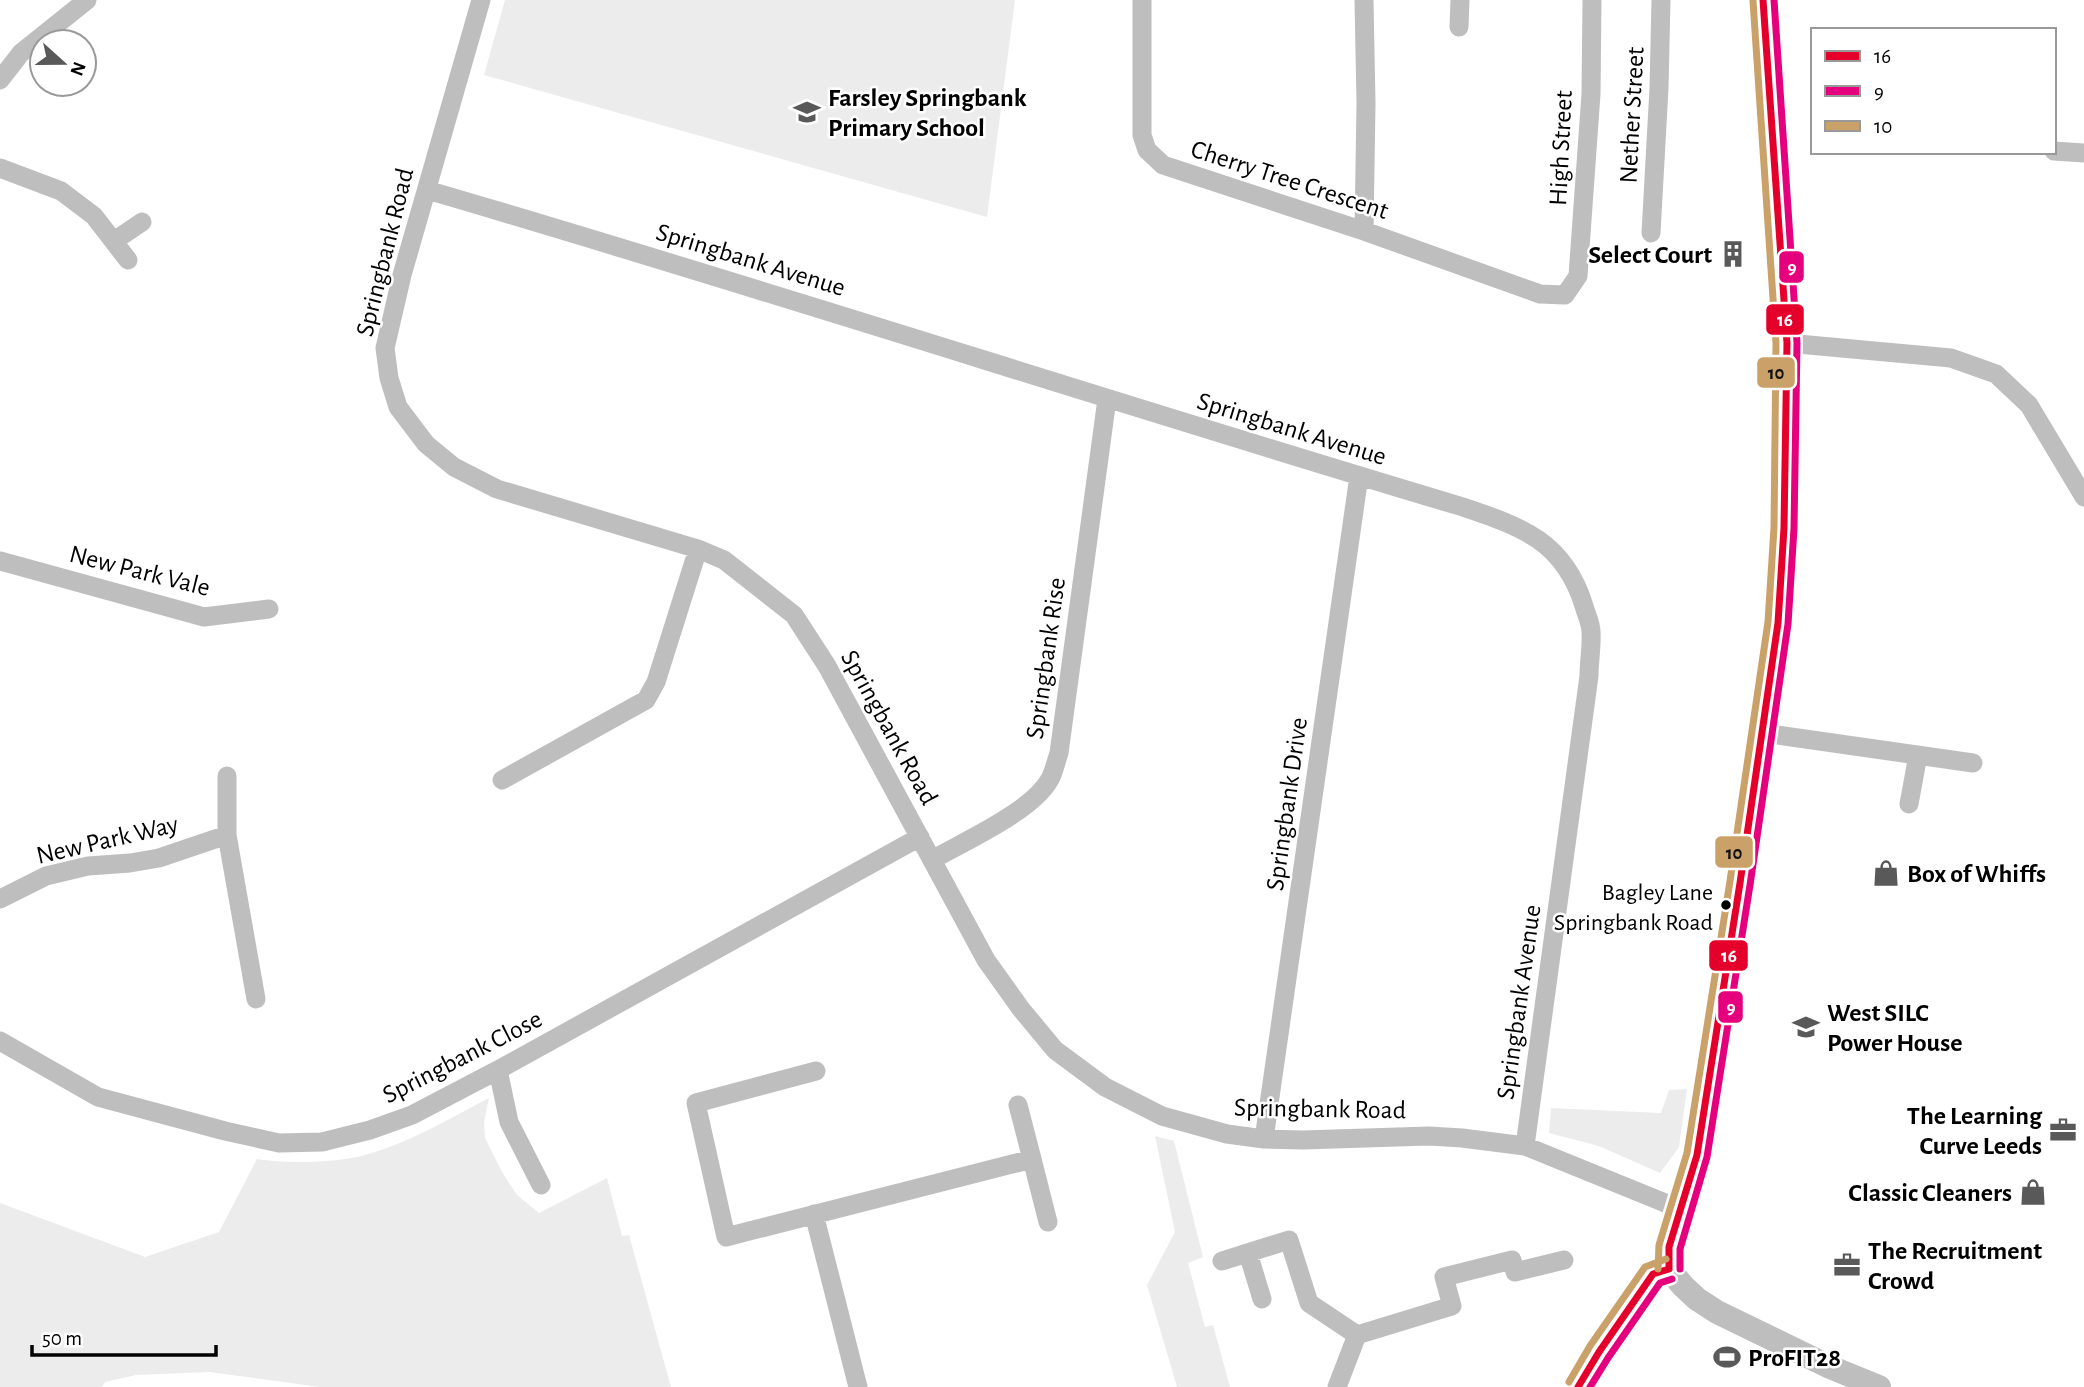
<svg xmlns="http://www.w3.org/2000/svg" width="2084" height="1387" font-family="'Alegreya Sans',sans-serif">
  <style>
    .green { fill: #ececec }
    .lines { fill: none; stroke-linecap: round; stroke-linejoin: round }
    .minor { stroke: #bebebe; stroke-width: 19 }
    .tertiary { stroke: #bebebe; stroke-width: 24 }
    .bus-1-casing { stroke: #fff; stroke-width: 12 }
    .bus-2-casing { stroke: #fff; stroke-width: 12 }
    .bus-3-casing { stroke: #fff; stroke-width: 12 }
    .bus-1 { stroke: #e4002b; stroke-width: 7 }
    .bus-2 { stroke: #e5007d; stroke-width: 7 }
    .bus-3 { stroke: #caa269; stroke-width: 7 }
    .bus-dot { fill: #000; stroke: #fff; stroke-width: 2.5 }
    .labels { text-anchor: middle; stroke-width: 5; stroke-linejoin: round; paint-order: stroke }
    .bus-label { font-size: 24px; fill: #000; stroke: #fff; text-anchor: end }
    .poi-label { font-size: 26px; font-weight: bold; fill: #000; stroke: #fff; text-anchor: start }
    .street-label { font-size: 26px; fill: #000; stroke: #fff }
    .line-badge { stroke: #fff; stroke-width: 2.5 }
    .badge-label { font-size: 19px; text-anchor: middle; font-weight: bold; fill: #fff }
    .pale-badge-label { font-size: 19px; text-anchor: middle; font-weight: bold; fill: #111 }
  </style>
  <rect width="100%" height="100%" fill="#fff"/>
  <!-- green -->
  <path class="green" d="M505,0H1015L987,217L484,75Z
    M1687,1089L1679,1147L1660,1173L1599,1146L1549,1133L1551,1108L1661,1113L1669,1090Z
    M489,1098L484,1122L485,1138L502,1172L517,1195L539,1213L607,1178L622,1236L629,1235L671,1387H320L209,1372L136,1375L105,1382L102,1387H0V1203L145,1257L219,1232L257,1159C285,1164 338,1163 365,1155C409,1143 449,1119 489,1098Z
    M1155,1136L1174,1141L1203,1257L1188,1263L1205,1327L1213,1325L1230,1387H1177L1147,1285L1175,1232Z"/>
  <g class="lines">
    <!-- minor -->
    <path class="minor" d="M481,0L402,275L385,348L389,378L398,407L426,444L454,467L497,489L698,549L724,560L794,615L827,666L986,960L1021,1009L1055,1050L1105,1087L1162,1116L1227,1134L1264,1139L1303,1140L1429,1136L1462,1138L1525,1146L1680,1209
      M1142,0V135L1147,150L1163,165L1364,231L1540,294L1565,295L1578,276L1591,94L1592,0
      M1364,0L1366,103L1364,231
      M1459,27L1460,0
      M0,80L21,53L87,0
      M2054,151L2084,153
      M0,168L61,191L94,216L128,260
      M427,190C773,291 1117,404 1463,507C1522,527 1564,541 1584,606C1586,614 1591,623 1591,632C1592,646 1589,661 1589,676L1525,1146
      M1651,233L1659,88L1661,0
      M114,241L142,222
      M1787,343L1951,358L1996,374L2029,405L2084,497
      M0,561L204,617L269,609
      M1763,733L1973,763
      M227,776V835L256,999
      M502,780L646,700L656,682L698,549
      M1909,804L1918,755
      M932,860C963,842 1033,811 1050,779C1054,772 1056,761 1059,753L1107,399
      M0,899L46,876L88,866L130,863L159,858L227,835
      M0,1041L98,1097L225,1131L279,1143L322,1142L370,1130L412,1115L498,1070L920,837
      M498,1070L509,1122L541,1185
      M816,1071L696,1103L726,1237L1032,1159L1018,1105
      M1264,1139L1359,476
      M1032,1159L1048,1222
      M814,1214L858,1387
      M1248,1253L1262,1299
      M1222,1261L1289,1240L1309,1303L1357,1335
      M1337,1387L1357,1335L1452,1306L1444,1277L1512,1260L1515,1272L1564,1260"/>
    <!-- tertiary -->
    <path class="tertiary" d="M1763,0L1787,343L1784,528L1778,623L1740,883L1697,1155L1669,1247V1269L1683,1286L1697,1299L1717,1312L1830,1367L1879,1387
      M1578,1387L1599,1352L1653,1274L1669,1269"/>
    <defs>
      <path id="bus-1" d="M1669,1269V1247L1697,1155L1740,883L1778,623L1784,528L1787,343L1763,0
        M1578,1387L1599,1352L1653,1274L1669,1269"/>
      <path id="bus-2" d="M1680,1269V1249L1707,1157L1750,885L1788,624L1794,528L1797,343L1774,0
        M1590,1387L1608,1358L1660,1283L1672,1279"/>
      <path id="bus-3" d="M1658,1269L1659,1245L1687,1153L1730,881L1768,622L1774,528L1776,343L1753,1
        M1569,1382L1590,1346L1645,1267L1666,1259"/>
    </defs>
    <!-- bus-1 casing -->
    <use href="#bus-1" class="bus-1-casing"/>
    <!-- bus-2 casing -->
    <use href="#bus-2" class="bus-2-casing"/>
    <!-- bus-3 casing -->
    <use href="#bus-3" class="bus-3-casing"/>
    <!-- bus-1 -->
    <use href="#bus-1" class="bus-1"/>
    <!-- bus-2 -->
    <use href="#bus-2" class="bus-2"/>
    <!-- bus-3 -->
    <use href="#bus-3" class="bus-3"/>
  </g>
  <!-- icons -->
  <defs>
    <symbol id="school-bare" viewBox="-9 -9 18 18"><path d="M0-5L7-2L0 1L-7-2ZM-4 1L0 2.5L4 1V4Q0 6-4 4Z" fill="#595959" stroke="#fff" stroke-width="2.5" paint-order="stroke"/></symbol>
    <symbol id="building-bare" viewBox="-9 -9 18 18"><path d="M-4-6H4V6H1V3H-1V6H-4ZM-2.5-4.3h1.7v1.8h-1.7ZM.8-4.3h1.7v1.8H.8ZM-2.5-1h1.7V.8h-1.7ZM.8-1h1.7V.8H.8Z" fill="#595959" stroke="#fff" stroke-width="2.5" paint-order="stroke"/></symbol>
    <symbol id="shop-bare" viewBox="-9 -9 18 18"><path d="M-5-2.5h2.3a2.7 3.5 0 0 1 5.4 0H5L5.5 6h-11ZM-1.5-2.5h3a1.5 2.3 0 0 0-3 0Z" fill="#595959" stroke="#fff" stroke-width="2.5" paint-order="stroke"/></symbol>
    <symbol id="office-bare" viewBox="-9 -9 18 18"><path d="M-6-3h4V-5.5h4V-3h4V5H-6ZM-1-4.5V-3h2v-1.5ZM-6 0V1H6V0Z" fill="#595959" stroke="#fff" stroke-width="2.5" paint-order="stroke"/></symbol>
    <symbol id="stadium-bare" viewBox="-9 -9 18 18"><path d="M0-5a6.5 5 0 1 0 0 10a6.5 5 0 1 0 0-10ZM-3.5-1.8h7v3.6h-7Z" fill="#595959" stroke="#fff" stroke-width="2.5" paint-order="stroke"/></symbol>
  </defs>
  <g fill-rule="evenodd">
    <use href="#school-bare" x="788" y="93" width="38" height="38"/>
    <use href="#building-bare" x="1714" y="235" width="38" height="38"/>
    <use href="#shop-bare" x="1867" y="854" width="38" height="38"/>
    <use href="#school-bare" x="1787" y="1008" width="38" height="38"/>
    <use href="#office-bare" x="2044" y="1111" width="38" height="38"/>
    <use href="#shop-bare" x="2014" y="1173" width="38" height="38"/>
    <use href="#office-bare" x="1828" y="1246" width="38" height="38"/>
    <use href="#stadium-bare" x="1708" y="1338" width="38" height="38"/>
  </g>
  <!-- markers -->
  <circle class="bus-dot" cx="1726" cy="905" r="6"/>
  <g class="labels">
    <!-- bus labels -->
    <g class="bus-label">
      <text x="1713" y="900">Bagley Lane<tspan x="1713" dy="30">Springbank Road</tspan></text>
    </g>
    <!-- poi labels -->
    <g class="poi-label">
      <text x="828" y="106">Farsley Springbank<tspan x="828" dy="30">Primary School</tspan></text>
      <text x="1712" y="263" text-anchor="end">Select Court</text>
      <text x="1907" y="882">Box of Whiffs</text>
      <text x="1827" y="1021">West SILC<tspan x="1827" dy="30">Power House</tspan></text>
      <text x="2042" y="1124" text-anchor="end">The Learning<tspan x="2042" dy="30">Curve Leeds</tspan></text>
      <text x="2012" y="1201" text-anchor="end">Classic Cleaners</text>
      <text x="1868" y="1259">The Recruitment<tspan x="1868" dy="30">Crowd</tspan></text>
      <text x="1748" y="1366">ProFIT28</text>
    </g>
    <!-- street labels -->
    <g class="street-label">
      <text transform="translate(1631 115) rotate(-87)" y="9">Nether Street</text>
      <text transform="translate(1560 148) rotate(-87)" y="9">High Street</text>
      <text transform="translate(1290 179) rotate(18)" y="9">Cherry Tree Crescent</text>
      <text transform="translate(384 252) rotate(-76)" y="9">Springbank Road</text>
      <text transform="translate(751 259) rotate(17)" y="9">Springbank Avenue</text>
      <text transform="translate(1292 428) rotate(17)" y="9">Springbank Avenue</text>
      <text transform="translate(140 570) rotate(14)" y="9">New Park Vale</text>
      <text transform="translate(1045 658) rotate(-82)" y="9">Springbank Rise</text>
      <text transform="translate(890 727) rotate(61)" y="9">Springbank Road</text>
      <text transform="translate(1286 804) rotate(-82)" y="9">Springbank Drive</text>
      <text transform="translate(107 839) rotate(-13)" y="9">New Park Way</text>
      <text transform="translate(1518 1002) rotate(-82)" y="9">Springbank Avenue</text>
      <text transform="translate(462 1056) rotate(-27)" y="9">Springbank Close</text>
      <text transform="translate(1320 1108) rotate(1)" y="9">Springbank Road</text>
    </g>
  </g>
  <g class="line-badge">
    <rect x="1778" y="250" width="27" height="34" rx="7" fill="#e5007d"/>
    <rect x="1765" y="303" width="40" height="33" rx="7" fill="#e4002b"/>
    <rect x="1756" y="356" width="40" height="33" rx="7" fill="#caa269"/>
    <rect x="1714" y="835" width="40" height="34" rx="7" fill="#caa269"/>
    <rect x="1708" y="939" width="41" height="33" rx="7" fill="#e4002b"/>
    <rect x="1717" y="990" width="27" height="34" rx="7" fill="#e5007d"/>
  </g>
  <g class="badge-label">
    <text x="1792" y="274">9</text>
    <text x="1785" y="326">16</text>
    <text x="1729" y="962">16</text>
    <text x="1731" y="1014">9</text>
  </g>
  <g class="pale-badge-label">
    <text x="1776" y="379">10</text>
    <text x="1734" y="859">10</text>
  </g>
  <!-- legend -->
  <rect x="1811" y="28" width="245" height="126" fill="#ffffff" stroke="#999999" stroke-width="2"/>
  <rect x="1825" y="51" width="35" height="10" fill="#e4002b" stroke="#999999" stroke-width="2"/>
  <text x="1874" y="63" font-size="21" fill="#000000">16</text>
  <rect x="1825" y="86" width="35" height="10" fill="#e5007d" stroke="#999999" stroke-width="2"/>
  <text x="1874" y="98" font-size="21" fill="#000000">9</text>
  <rect x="1825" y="121" width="35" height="10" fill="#caa269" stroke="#999999" stroke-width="2"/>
  <text x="1874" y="133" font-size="21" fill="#000000">10</text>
  <!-- north arrow -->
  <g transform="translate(63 63) rotate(111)"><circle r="33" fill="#ffffff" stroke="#999999" stroke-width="2"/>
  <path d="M0-5L12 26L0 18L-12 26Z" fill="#595959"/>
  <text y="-10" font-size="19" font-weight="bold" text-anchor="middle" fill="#000000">N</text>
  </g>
  <!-- scale -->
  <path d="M32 1345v10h184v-10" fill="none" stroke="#000000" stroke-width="3.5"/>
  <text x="42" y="1345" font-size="21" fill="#000000" stroke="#ffffff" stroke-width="5" paint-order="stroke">50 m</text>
</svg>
